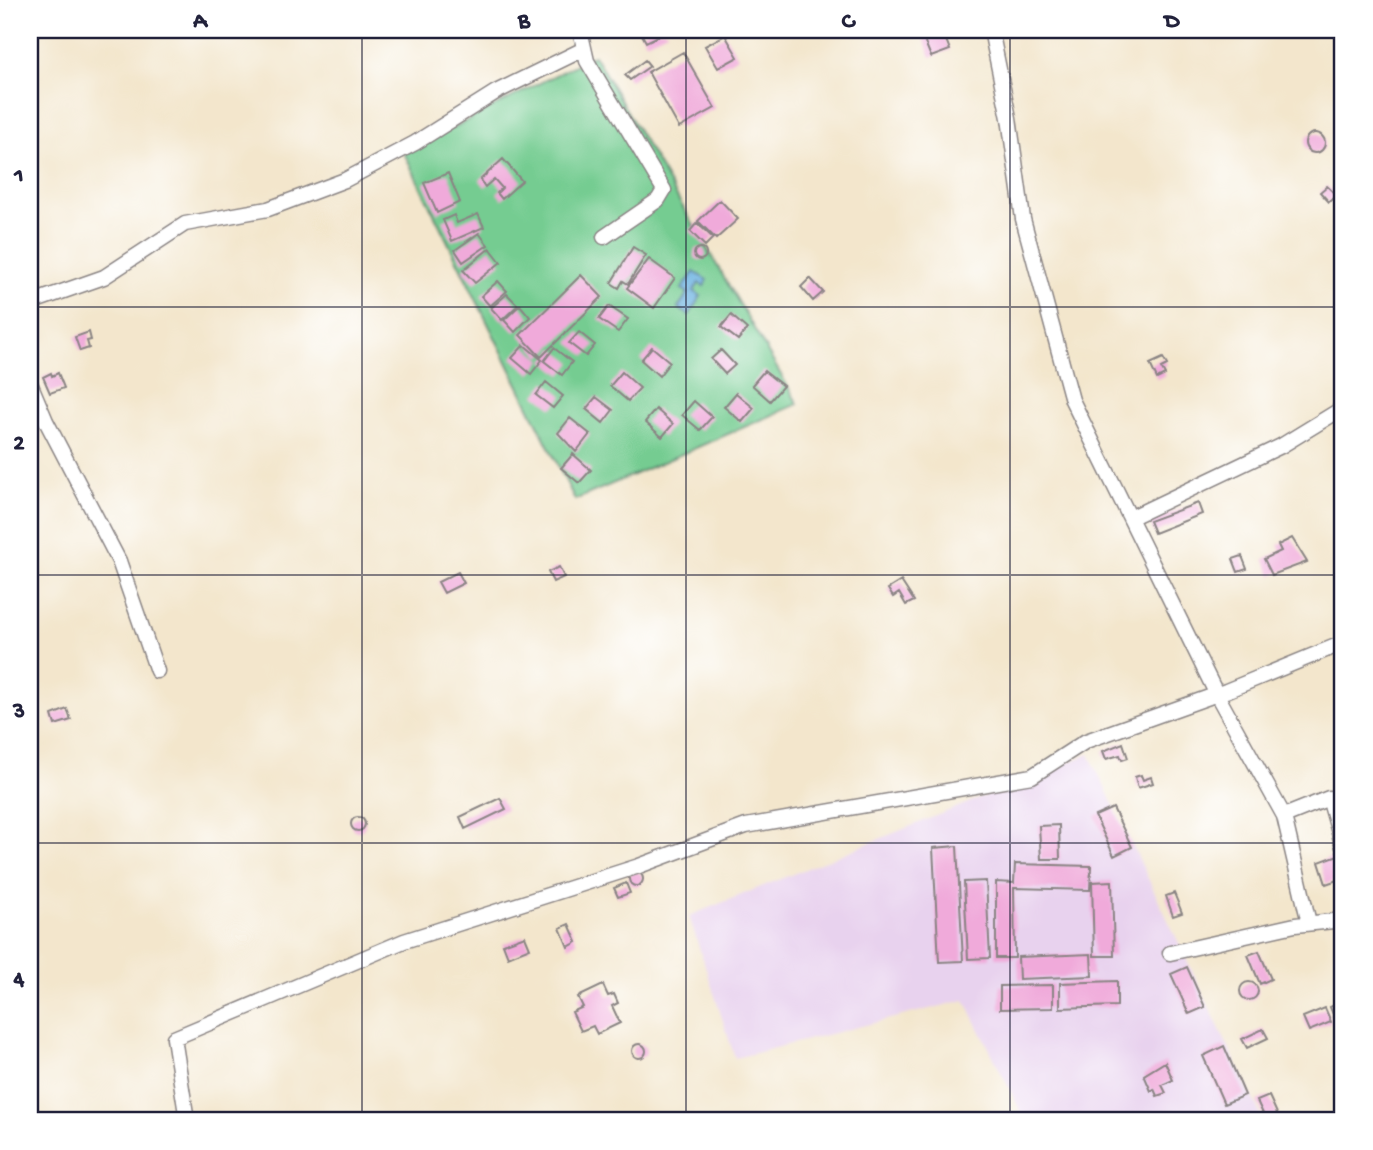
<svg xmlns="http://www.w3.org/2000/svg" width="1373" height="1150" font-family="'Gochi Hand',sans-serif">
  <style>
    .built { fill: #e8d2ee }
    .green { fill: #75cc91; stroke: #4c7766; stroke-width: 2 }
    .water { fill: #69b1e0; stroke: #466a8e; stroke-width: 2 }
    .building { fill: #f0aada }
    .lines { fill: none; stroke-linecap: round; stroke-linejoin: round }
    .street-casing { stroke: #8a8484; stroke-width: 17 }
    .street { stroke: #fff; stroke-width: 14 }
    .grid { fill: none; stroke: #22223b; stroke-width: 2; stroke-opacity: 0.55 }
    .neatline { fill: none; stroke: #22223b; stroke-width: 2.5 }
    .grid-label { font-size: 23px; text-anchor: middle; font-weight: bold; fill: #22223b }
  </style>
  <rect width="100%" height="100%" fill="#fff"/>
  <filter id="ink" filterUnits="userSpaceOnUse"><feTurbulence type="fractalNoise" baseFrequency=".0143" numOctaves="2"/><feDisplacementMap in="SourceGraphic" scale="14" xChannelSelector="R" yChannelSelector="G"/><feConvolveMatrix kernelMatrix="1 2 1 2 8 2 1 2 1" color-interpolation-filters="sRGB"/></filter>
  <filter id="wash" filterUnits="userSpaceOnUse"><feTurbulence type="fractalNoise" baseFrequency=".00686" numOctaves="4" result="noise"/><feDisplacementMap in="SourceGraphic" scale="28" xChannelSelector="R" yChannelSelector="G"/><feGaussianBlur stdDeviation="1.57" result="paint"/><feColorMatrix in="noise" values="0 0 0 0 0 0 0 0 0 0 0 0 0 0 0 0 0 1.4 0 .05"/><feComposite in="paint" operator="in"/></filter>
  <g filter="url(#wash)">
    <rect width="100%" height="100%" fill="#f3e6cc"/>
    <!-- built -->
    <path class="built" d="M1089,754L1263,1120H1025L965,1000L735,1058L689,916Z"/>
    <!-- green -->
    <path class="green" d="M594,55L798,404L575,500L404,153Z"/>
    <!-- water -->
    <path class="water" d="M694,272L707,280L704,286L699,283L694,291L701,296L689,315L678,308L688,293L682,289Z"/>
    <g id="blocks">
      <!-- building -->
      <path class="building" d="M649,30H666L667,32L646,42L641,33Z
        M920,30H942L950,50L931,57Z
        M725,35L738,57L718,68L705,46Z
        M683,52L715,108L679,128L648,72Z
        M645,60L650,66L630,80L625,75Z
        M1305 143a10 10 0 1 1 20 0a10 10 0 1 1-20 0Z
        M503,159L522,181L502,199L497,193L502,188L494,179L485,187L480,180Z
        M448,173L460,202L437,213L424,183Z
        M1327,186L1336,195L1329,202L1320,192Z
        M720,200L738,219L716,239L698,221Z
        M478,214L484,227L452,241L443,220L454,215L457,223Z
        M697,223L713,238L705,246L690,231Z
        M479,233L488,245L463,262L455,250Z
        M633,247L646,255L628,284L623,281L619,288L611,283Z
        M694 254a6 6 0 1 1 12 0a6 6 0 1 1-12 0Z
        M490,248L501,262L475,283L463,270Z
        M649,259L675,278L654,308L627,288Z
        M581,275L602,297L541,357L520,335Z
        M810,278L823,292L813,301L801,287Z
        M498,281L507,291L490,306L481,296Z
        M507,294L518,305L502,320L491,308Z
        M520,305L530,317L515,332L504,320Z
        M609,306L628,319L618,332L599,319Z
        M731,315L747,329L738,340L721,327Z
        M89,332L91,340L87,341L89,348L80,351L75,337Z
        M579,332L595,345L586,356L569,343Z
        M524,345L542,360L531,374L512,358Z
        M652,347L670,362L659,376L641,360Z
        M554,348L572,362L562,375L544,361Z
        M721,350L735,365L725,374L711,359Z
        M1163,358L1167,365L1161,368L1165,375L1157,379L1150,364Z
        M764,371L783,386L770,401L752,385Z
        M622,372L640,388L628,401L610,386Z
        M51,373L52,376L58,373L64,388L50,393L43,377Z
        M546,382L563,396L553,408L536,395Z
        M736,393L754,408L742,422L724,407Z
        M596,397L613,410L603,423L586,409Z
        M694,401L712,417L700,430L682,415Z
        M656,409L673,424L662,437L645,422Z
        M570,418L590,434L576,452L558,433Z
        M573,454L591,470L579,483L561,468Z
        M1198,503L1202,514L1154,533L1149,521Z
        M1292,538L1307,562L1272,575L1264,559L1281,551L1278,545Z
        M1242,556L1247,569L1238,572L1233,559Z
        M559,567L564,577L553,582L548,572Z
        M458,572L464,583L444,593L438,582Z
        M901,581L914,601L906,605L899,593L893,597L888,589Z
        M67,709L71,720L55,725L52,715Z
        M1123,743L1128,758L1122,760L1120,755L1106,759L1103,751Z
        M1141,775L1143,780L1151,777L1153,783L1138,788L1135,777Z
        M500,798L506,809L465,829L460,817Z
        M1113,808L1132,847L1114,856L1095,816Z
        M351 824a7 7 0 1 1 14 0a7 7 0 1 1-14 0Z
        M1059,825L1060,859H1041L1039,826Z
        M957,846L963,961L939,962L933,848Z
        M1338,855L1343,878L1326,884L1319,862Z
        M1015,864L1091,866L1090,890L1014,888L1015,958H996V882L1014,883Z
        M629 879a7 7 0 1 1 14 0a7 7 0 1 1-14 0Z
        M986,881L990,958L968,959L964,882Z
        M1112,881L1114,956H1094L1092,882Z
        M626,883L630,893L618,897L614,888Z
        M1174,893L1182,913L1173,916L1166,896Z
        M569,924L577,942L568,947L560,928Z
        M525,936L530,948L508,957L503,944Z
        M1259,951L1271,979L1260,984L1248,955Z
        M1091,954L1092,976L1019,979L1018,957Z
        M1187,967L1205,1007L1189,1014L1171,974Z
        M1117,981V1006L1060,1008V983Z
        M1240 991a9 9 0 1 1 18 0a9 9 0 1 1-18 0Z
        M603,985L608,996L614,994L618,1003L612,1006L620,1023L597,1034L593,1026L581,1031L572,1012L583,1007L578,997Z
        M1053,985V1008L1000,1009V986Z
        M1343,1001V1032L1341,1034L1330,1007Z
        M1325,1008L1331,1022L1309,1031L1303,1017Z
        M1263,1029L1268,1038L1247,1048L1242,1039Z
        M632 1051a7 7 0 1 1 14 0a7 7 0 1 1-14 0Z
        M1224,1046L1245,1095L1224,1104L1203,1056Z
        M1165,1062L1173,1080L1162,1085L1166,1093L1157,1096L1154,1089L1151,1091L1144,1075Z
        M1269,1096L1280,1120H1266L1257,1101Z"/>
    </g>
  </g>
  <g filter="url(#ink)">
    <use href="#blocks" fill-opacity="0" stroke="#8a8484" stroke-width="2"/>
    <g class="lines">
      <defs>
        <path id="street" d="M580,30L587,61L664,190L658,200L604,237
          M991,30L1009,118L1023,219L1072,400L1217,695L1284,816L1309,923
          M30,303L104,277L185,224L268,209L345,180L415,143L496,92L584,49
          M30,383L46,421L119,561L157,671
          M1130,518L1281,446L1343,408
          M1284,816L1329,798L1343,847
          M1170,953L1295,925L1343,920
          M187,1120L174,1038L404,941L639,866L746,826L1032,776L1086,741L1226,691L1343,643"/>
      </defs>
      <!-- street casing -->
      <use href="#street" class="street-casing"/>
      <!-- street -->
      <use href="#street" class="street"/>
    </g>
  </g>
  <!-- grid -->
  <path class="grid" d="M362,30V1120M686,30V1120M1010,30V1120M30,307H1343M30,575H1343M30,843H1343"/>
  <!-- margin -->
  <rect width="1373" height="1150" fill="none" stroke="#fff" stroke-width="77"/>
  <rect x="38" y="38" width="1296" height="1074" class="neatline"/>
  <g class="grid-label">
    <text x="200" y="27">A</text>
    <text x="524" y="27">B</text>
    <text x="848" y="27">C</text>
    <text x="1172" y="27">D</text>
    <text x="19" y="181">1</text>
    <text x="19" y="449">2</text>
    <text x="19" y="717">3</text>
    <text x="19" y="985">4</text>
  </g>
</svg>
